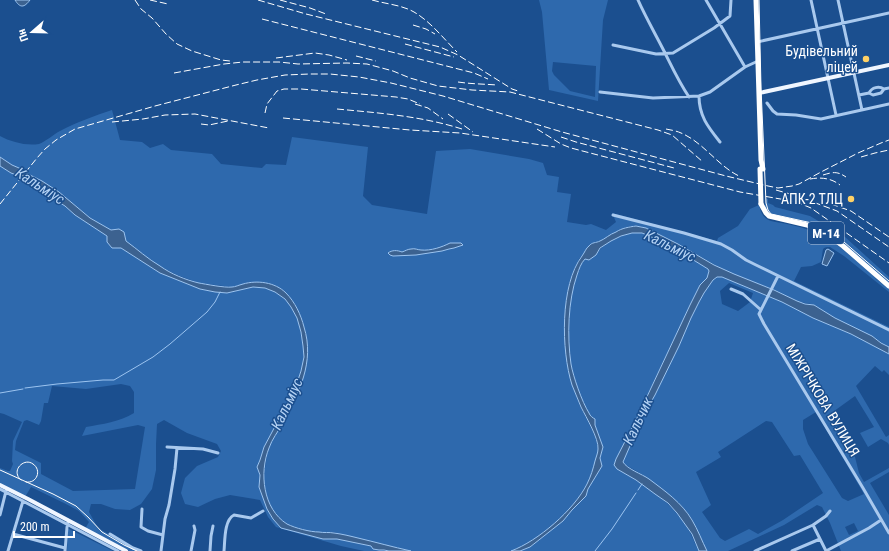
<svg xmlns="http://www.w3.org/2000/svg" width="889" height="551" font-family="'Roboto Condensed',sans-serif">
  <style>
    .green { fill: #2e69ad; fill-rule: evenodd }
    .water { fill: #3c6290; stroke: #9cc4f0 }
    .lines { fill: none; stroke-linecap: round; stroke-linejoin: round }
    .stream { stroke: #9cc4f0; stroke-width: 1 }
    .minor { stroke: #a9c9ee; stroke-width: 3 }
    .major { stroke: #f0f6ff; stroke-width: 4 }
    .highway { stroke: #fff; stroke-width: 5 }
    .tram { stroke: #fff; stroke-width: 1 }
    .rail { stroke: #fff; stroke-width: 1; stroke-dasharray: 7 3; stroke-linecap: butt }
    .highway-bridge { stroke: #fff; stroke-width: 5 }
    .poi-dot { fill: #ffd166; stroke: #1b4f8f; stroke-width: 1.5 }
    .labels { text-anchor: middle; stroke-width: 3; stroke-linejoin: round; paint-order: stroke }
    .shield { fill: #1b4f8f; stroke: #bbcadd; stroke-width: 1 }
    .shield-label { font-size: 13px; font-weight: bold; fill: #fff }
    .poi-label { font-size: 14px; fill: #fff; stroke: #1b4f8f; text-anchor: end }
    .street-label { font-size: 14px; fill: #fff; stroke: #1b4f8f }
    .water-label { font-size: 15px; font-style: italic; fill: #b5d3f5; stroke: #1b4f8f }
  </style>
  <rect width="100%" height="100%" fill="#1b4f8f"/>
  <!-- green -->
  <path class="green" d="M539,0H608L603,20L598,101L549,90L542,12ZM553,62L596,66L595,97L570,91L554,75L552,71Z
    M112,110L120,140L142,142L150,148L163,144L171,150L212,154L221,164L262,168L266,164L286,165L292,137L368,147L363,196L372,205L427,214L436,151L470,149L529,159L543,163L547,175L559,177L557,192L571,194L567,222L586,225L591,224L606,230L616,222L612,213L717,241L718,238L738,226L750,209L759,205C761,213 763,218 771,221C787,224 804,227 819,234C837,242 857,262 873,275L876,279L889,289V292L844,256L830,247C827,247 825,247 823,249L821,262L812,266L801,267L794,281L889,327V347C883,344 878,340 871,336C859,330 846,325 834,318C827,314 821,309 814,305C809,303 802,303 797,301C790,298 783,294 775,290C755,282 734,276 715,265C703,258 691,251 679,244C673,241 666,238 660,235C653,232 646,227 638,226C623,224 612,236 600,241C597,242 596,241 593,243C591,245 589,248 587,251C583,254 580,257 578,261C560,293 562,349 572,383C574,391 577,398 580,406C585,416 599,440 598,451C593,493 549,537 511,551H411L333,532H312L289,525L280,519L271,508L266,493L264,481L265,468L267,455L269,446L292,404L308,349L306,334L302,319L295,304L275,285L260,282L245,284L232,287L199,283L177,275L160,267L126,241L124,232L119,229L111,230L90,218L59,192L42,181L30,175L19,168L12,165L0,157V136C11,142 26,146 39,144C45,142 54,134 60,131C77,122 94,116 112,110Z
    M0,166L11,173L27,179L49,196L65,206L75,215L107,236V242L112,248H121L160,273L200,289L227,293L253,287L265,288L275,292L285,299L291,307L297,318L301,332L303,346L304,357L301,371L295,389L264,447L260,460L257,467L260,475L259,487L267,509L273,519L281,528L323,539H337L371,546L374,549L389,551H364L341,546L276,527L268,517L260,500L230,495L215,499L198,507L185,504L181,493L185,478L197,466L218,457L221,451L217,444L187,433L164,420L157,424L156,444V470L152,489L141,504L130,510L115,509L101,504H91L89,512L98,528L133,548L141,551H127L85,529L89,522L79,511L66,504L31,487L25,497L0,484V468L8,471H10L13,464L12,461L13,441L22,422L4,414L0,413ZM121,384L130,386L134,392V413C120,422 102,424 86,427L82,436L138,425L145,427L135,489L73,491L41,474V463L15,450L16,441L24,421L27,420L39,425L41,421L44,403H48L52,386L86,389Z
    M765,198L768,199V203L773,205L775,207L810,216L845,237L889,277V284L825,232L773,217L765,209Z
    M632,233H642L666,243L708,269L709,271L707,278L700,285L690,305L615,463L617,469C643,484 670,500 686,526C692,534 694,543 699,551H520L530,547L563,521L572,510L586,496L588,489L602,466L600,458L603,447L595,425V420L589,414L578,390L571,365L569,335L570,304L573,287L580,266L583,261L585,259L596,255C603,242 618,237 632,233Z
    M717,277H722L782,302L813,318L851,334L889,354V375L884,370L882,372L875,366L856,386L886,437L889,435V445L888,443L881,439L868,447L860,433L874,427L855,396L830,414L855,457L859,473L864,482L889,468V472L870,483L889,515V551H841L830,523L822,507L817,505L784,525L728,551H707L692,519L682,506L643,475L624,464L623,461L643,416L655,395L679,346L691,318L699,302L704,293L713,280ZM729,283L753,293L750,302L738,311L722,304L720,291ZM816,412L864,494L848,501L842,498L808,444L803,429V420ZM766,421L772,422L794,456L800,455L823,493L783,520L758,534L749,529L725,541L720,538L702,512L711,505L696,472L721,457L718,452ZM854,523L858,531L849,535L845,527Z
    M68,529H69L113,551H67Z"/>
  <!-- water -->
  <path class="water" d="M15,0H30C24,8 20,8 15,0Z
    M0,157L12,165L19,168L30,175L42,181L59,192L90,218L111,230L119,229L124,232L126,241C137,249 148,259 160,266C171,274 186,280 199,283C205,284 225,288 232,287C235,287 239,285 243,284C257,280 275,282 286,293C295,302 301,315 304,327C315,362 299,393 282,424C278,432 272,439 269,448C259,473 263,509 287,524C295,528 310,532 319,532C324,533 329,532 334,533C342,534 350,536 358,538C375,542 393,547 411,551H389L384,550H379L373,549L371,546L337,539H323L281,528L273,519L267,509L259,487L260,475L257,467L260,460L264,447L295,389L301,371L304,357L303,346L301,332L297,318L291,307L285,299L275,292L265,288L253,287L227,293L215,292L200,289L160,273L121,248H112L107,242V236L75,215L65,206L49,196L27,179L11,173L0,166Z
    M636,226L646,228L678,244L714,265L734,274L774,290L797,301L805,304L814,305L835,318L872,336L881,343L889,347V354L851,334L813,318L782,302L722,277H717L713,280L704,293L699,302L691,318L679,346L655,395L643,416L623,462C627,469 642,474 649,479C665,491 682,503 692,520C698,530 702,541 707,551H699L692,534L677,513L668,503L655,494L636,480L617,469L614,465L616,459L636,420L690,305L700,285L707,278L709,271L708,269L666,243L642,233H632L621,236L611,241L600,248L596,255L589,260L585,259C581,263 579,269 577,275C568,301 567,336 571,364C573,376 582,402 589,413C590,416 593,418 595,419V425L603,447L600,458L602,466L588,489L586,496L572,510L563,521L530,547L520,551H511C538,541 574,510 587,484C591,476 593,469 595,461C596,457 598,453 598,449C599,439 586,417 581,407C578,400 575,392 572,385C561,350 560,285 582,256C585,252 586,248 589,246C592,242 596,243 600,241C605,239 610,234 616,232C622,228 629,227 636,226Z
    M450,243H461L463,245L454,248L449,249L442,251L416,255L393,256L390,255L388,253C392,250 397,250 402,252C405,251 408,249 411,249C415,248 418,250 421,250C431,251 442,247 450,243Z
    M828,249L834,253L827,266L822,264L826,250Z"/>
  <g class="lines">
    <!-- stream -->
    <path class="stream" d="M25,388L57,384L103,380H114L153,357L170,344L207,312L215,302L220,292
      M0,393L23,389
      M638,490L642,484
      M595,551L612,529L636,493"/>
    <!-- minor -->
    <path class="minor" d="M638,0C646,18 656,35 665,53C673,69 679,82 689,97
      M706,0L745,67
      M811,0L836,115
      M838,0L862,110
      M757,42L889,13
      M613,45L656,54L673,53L714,28L730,16L731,0
      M600,92L653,98L699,96L710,92L745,67L758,61
      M869,93C872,87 879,86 884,89
      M859,95L869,93L873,95L881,93L884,89L889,88
      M699,96C699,116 708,127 720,142
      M767,103L773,111L777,114L796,115L821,119L889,104
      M613,215L684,233L721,244L732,250L746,260L756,265L889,330
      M778,276L759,314L764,324L863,488L889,533
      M731,289L743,294L761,310
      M167,447L203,449L218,453
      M0,489L118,551
      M142,509L141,527L148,531L163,535
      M0,515L6,491
      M13,534L65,548
      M110,534L133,548L141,551
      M820,539L813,525L826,516L830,511
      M8,551L23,501
      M65,551L67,527L68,523
      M161,551L165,519L169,505L175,469L177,448
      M191,551L195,530L194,526
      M210,551L211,536L213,526
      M224,551C225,541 224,520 234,515L251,518L263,511
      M755,551L813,525
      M792,551L820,539L826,551
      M826,551L869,528L881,520"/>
    <!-- major -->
    <path class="major" d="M759,93L889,65
      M0,485L28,499L126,551"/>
    <!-- highway -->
    <path class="highway" d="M756,0L761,160L763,169
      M761,204L766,213L769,216L807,225L824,232L843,246L889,286"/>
    <!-- tram -->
    <path class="tram" d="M759,0L761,88L766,203L768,210L771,214L812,223L826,229L844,242L889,281
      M0,470L53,494L76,506L88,517L102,532L124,545L137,551
      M21,480C10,471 24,457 33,464C42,470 37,484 26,482"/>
    <!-- rail -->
    <path class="rail" d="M135,0L141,9L152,18L166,34L177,44L192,51L221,60L230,61
      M150,0L168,4
      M258,0L306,14L440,47L458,55L512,89L518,91
      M280,0L310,8L326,14
      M372,0C386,4 402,5 414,12C431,22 443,38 457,52
      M262,19L474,73L488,79
      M413,25L426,29L435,34
      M405,44L454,57
      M356,56L376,61
      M276,58L315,53L329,55L347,60
      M174,73L224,64L243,62H279L298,64L347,63L367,64L393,71L410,78L438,86L472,90L510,92L658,130L672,135L703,162
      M458,82C471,84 484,84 497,85
      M415,104L428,108L443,119
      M337,109C379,113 421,116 462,129
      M265,113L267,104L277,91L284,89H301L396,97L408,99L420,104
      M448,114L473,132
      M283,118L410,130L460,133L555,147
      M112,122L143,119L165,115L195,114L269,128
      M201,124L209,125L228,121
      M537,129L561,144L571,148L740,192L792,201L799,203L811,208L889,263
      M666,129C671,130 677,131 681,133C703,142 718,166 739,176
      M561,137L576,142L674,168
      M861,157L875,153L889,150
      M823,175C833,172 837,171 846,177
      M810,179C821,177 831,178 840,185
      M776,190L797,196L837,211L889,247
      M0,204L37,158L45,149L56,140L75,129L155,106L236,85L257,80L285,75L310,74H330L359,77L391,83L443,96L562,132L726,176L768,186L778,188L792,186L799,184L821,172L858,153L881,143L889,140
      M831,204L851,211L889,237"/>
    <!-- highway-bridge -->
    <path class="highway-bridge" d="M760,169L761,204"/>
  </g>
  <!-- markers -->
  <g class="poi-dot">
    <circle cx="866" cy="59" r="4"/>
    <circle cx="851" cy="199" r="4"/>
  </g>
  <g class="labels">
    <!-- shield labels -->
    <rect class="shield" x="808" y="222" width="36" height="22" rx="3"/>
    <g class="shield-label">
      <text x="826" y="238">М-14</text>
    </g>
    <!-- poi labels -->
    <g class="poi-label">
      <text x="858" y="56">Будівельний<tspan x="858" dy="16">ліцей</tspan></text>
      <text x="843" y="204">АПК-2 ТЛЦ</text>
    </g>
    <!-- street labels -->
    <g class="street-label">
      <text transform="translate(823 400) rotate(59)" y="5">МІЖРІЧКОВА ВУЛИЦЯ</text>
    </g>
    <!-- water labels -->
    <g class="water-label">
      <text transform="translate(40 186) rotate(33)" y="5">Кальміус</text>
      <text transform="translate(670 246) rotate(26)" y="5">Кальміус</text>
      <text transform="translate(287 404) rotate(-65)" y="5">Кальміус</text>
      <text transform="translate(638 421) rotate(-65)" y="5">Кальчик</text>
    </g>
  </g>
  <!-- north arrow -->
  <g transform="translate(32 32) rotate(250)" stroke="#1b4f8f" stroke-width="3" paint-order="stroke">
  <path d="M0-3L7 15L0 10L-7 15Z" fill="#ffffff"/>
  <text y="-6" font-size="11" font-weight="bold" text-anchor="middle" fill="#ffffff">Пн</text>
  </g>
  <!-- scale -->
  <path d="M14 531v6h60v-6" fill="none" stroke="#ffffff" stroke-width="2"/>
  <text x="20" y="531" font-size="12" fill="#ffffff" stroke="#1b4f8f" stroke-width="3" paint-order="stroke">200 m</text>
</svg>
